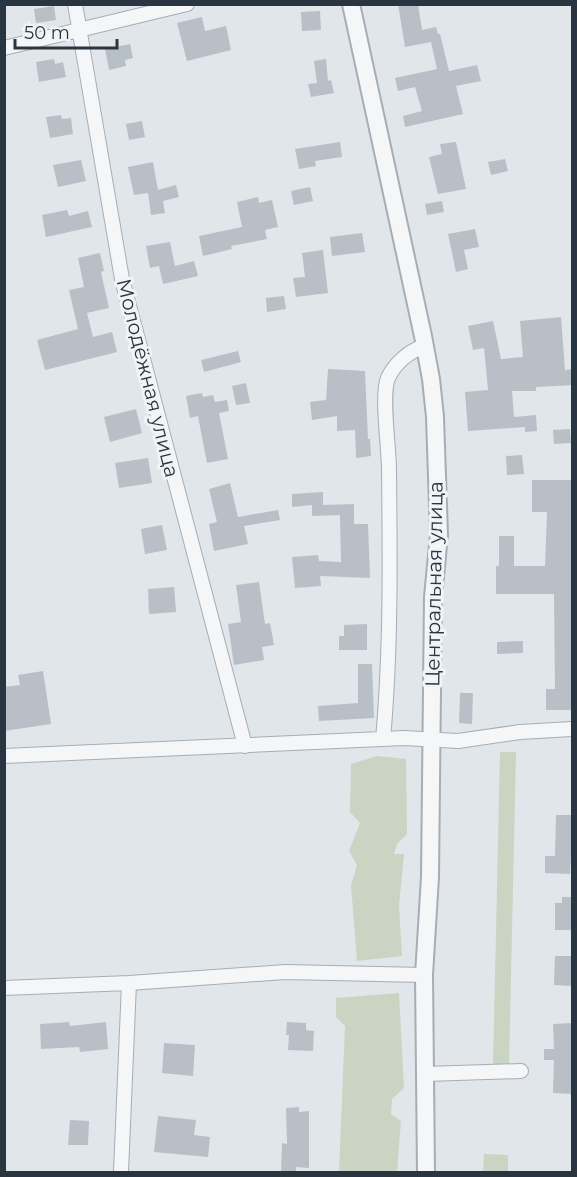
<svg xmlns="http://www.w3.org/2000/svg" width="577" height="1177" font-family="Montserrat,sans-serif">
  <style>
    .green { fill: #c9d4c3 }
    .building { fill: #b9bfc7 }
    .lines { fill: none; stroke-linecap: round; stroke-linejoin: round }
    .minor-casing { stroke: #a6adb4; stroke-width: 16 }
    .tertiary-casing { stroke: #a6adb4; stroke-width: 20 }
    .minor { stroke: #f4f6f8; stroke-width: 14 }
    .tertiary { stroke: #f4f6f8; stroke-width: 16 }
    .labels { text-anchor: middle; stroke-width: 6; stroke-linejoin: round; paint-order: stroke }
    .street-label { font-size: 20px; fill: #2a3542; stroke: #f1f4f7 }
  </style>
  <rect width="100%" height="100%" fill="#e1e6ea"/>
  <!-- green -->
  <path class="green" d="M500,752H516L509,1067H493Z
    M377,756L406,759L407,834L397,844L394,854H404L399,906L402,956L357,961L351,885L357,865L349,851L360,823L350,812L351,764Z
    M399,993L404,1088L392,1099L391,1114L401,1121L397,1172H339L345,1026L336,1017V998Z
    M484,1154L508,1155V1172H483Z"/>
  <!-- building -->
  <path class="building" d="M398,4H418L422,30L436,27L438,34H440L449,71L477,65L481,81L456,86L463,114L405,127L403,116L422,111L415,87L398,91L395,78L437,69L431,42L405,47Z
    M54,6L56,20L36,23L34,9Z
    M320,11L321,30L302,31L301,12Z
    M202,17L205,31L226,26L231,50L187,61L177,23Z
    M130,44L133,58L125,60L126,66L109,70L105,49Z
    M54,59L55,64L63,62L66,77L39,82L36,62Z
    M326,59L328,81L331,80L334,93L311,97L308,84L317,83L314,61Z
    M61,115L62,119L71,118L73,134L50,138L46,117Z
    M142,121L145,137L129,140L126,124Z
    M340,142L342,157L315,161L316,166L299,169L295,149Z
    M456,142L466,189L438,194L429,157L442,154L440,144Z
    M505,159L508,171L491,175L488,162Z
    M81,160L86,181L58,187L53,165Z
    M153,162L158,190L176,185L179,197L163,201L165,213L151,215L148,193L134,195L128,167Z
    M310,187L313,201L294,205L291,191Z
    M258,197L259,203L272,200L278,227L265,230L267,239L231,246L232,249L203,256L199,236L242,227L237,202Z
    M442,201L444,212L427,215L425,204Z
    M67,210L69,216L88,211L92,227L46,237L42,215Z
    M475,229L479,247L464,250L468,269L456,272L448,234Z
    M362,233L365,252L332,256L330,237Z
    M170,242L175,266L194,261L198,276L163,284L159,266L150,268L146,246Z
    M323,250L328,293L296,297L293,278L305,277L302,253Z
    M100,253L104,271L101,272L109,308L87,313L93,337L112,332L117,352L45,370L37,340L78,329L69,290L84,287L78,258Z
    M284,296L286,309L267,312L266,298Z
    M561,317L565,370L573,369V385L536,387V391H512L514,417L536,415L537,431L525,432V427L468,431L465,392L488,390L484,348L473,350L468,326L493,321L501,359L523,357L520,321Z
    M238,351L241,362L204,372L201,360Z
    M328,369L365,371L368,439H370L371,456L356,458L355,430L337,431V416L312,420L310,402L326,400Z
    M246,383L250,403L236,405L232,386Z
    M202,393L203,397L213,395L215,402L227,400L229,411L219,413L228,459L207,463L198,416L190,418L186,396Z
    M136,409L142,433L110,442L104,417Z
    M570,429L571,443L554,444L553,430Z
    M522,455L524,474L507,475L506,456Z
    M148,458L152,483L119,488L115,463Z
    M532,480H571L573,710H546V689H555L554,594H496V566H499V536H514V566H545L547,512H532Z
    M230,483L238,517L278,510L280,520L244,526L248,544L214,551L209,524L217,522L209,489Z
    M323,492V505L354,504V524H368L370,578L320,576L321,586L295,588L292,557L318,555L319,561L341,562L340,515L312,516V505L292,507V494Z
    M162,525L167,550L145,554L141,529Z
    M259,582L265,624L270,623L274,645L262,647L264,660L234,665L228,624L241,622L236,585Z
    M174,587L176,612L149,614L148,589Z
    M367,624V650H339V636H344V625Z
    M523,641V653L497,654V642Z
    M358,664H372L374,718L319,721L318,706L358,703Z
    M43,671L51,724L4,731V687L20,685L18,675Z
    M460,693H473L472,724L459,723Z
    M556,815H573L570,874L545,873V856H555Z
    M562,897H573V930H555V903H562Z
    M555,956H573V986L554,985Z
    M69,1022L70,1026L106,1022L108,1049L80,1052L79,1047L41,1049L40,1024Z
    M287,1022L306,1023V1030L314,1031L313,1051L288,1050L289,1035H286Z
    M573,1023V1094L553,1093L554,1060H544V1049H554L553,1024Z
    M164,1043L195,1045L193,1076L162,1073Z
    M299,1107V1112L309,1111V1168L296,1167V1173H281L282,1143L287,1144L286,1108Z
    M158,1116L196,1120L194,1135L210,1137L208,1157L154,1152Z
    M70,1120L89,1121L88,1145H68Z"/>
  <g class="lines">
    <defs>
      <path id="minor" d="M75,4L122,279L245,746
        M4,48L187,4
        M383,739C391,650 390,559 389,469C389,448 381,395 388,378C395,363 409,351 425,346
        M4,756L404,738L458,741L520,732L572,729
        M4,988L129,983L285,972L424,975
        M425,1074L521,1071
        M121,1172L129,983"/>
      <path id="tertiary" d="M351,4L423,336L431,379L435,417L439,535L433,597L430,877L424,975L426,1172"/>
    </defs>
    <!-- minor casing -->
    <use href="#minor" class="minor-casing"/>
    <!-- tertiary casing -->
    <use href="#tertiary" class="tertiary-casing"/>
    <!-- minor -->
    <use href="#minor" class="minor"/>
    <!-- tertiary -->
    <use href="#tertiary" class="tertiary"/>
  </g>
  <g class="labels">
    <!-- street labels -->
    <g class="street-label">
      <text transform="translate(148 378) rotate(76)" y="7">Молодёжная улица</text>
      <text transform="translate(434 584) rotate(-89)" y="7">Центральная улица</text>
    </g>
  </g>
  <!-- border -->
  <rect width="577" height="1177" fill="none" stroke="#2a3542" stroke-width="12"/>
  <!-- scale -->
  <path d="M15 39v9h102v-9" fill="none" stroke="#2a3542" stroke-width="3"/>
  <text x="24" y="39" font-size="18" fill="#2a3542" stroke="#f1f4f7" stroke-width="4.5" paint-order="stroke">50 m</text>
</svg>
